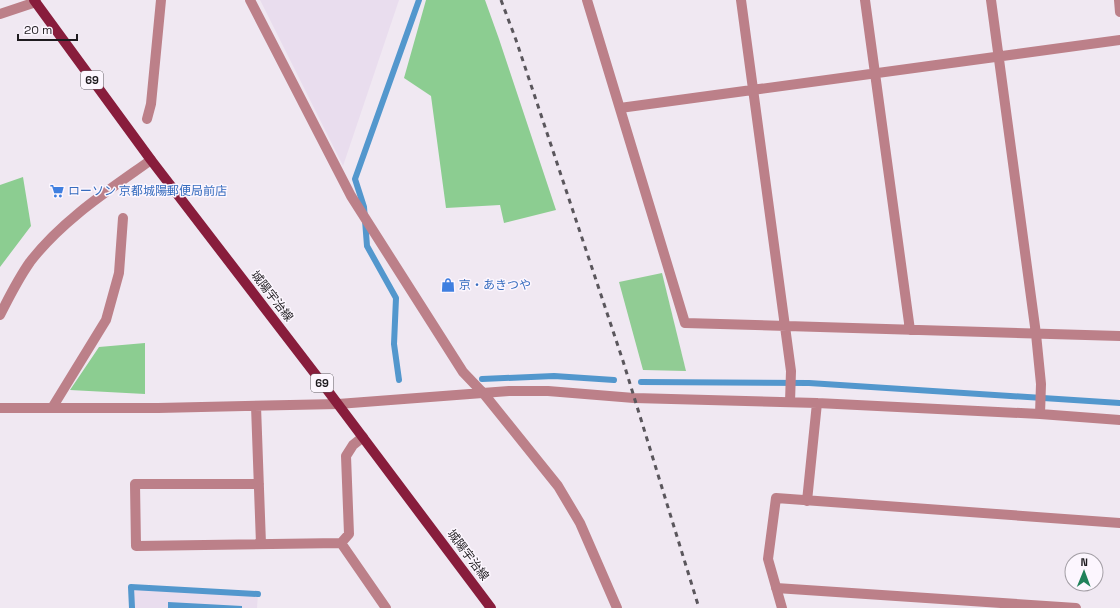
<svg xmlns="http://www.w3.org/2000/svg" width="1120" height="608" font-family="'Space Grotesk','Noto Sans JP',sans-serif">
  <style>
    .built { fill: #e9ddee }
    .green { fill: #91cc94 }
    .forest { fill: #8ccd91 }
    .water { fill: #5397cd }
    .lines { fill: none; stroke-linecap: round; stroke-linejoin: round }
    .stream { stroke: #5397cd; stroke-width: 6 }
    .minor { stroke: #bc8089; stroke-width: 10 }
    .major { stroke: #881d3c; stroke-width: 10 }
    .rail { stroke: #5a565c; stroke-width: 3; stroke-dasharray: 5 5; stroke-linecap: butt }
    .labels { text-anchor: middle; stroke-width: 3; stroke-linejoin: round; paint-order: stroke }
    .shield { fill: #fcf6fe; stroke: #615d62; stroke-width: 1 }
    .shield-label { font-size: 11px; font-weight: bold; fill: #1e1b1f }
    .shop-label { font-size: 12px; fill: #366cbe; stroke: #fcf6fe; text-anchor: start }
    .street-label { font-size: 12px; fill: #1e1b1f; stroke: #fcf6fe }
  </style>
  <rect width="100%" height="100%" fill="#f0e8f2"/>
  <!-- built -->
  <path class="built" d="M260,0H399L343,166Z
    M131,587L258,594L257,608H132Z"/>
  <!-- green -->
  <path class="green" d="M662,273L686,371L643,370L619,282Z"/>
  <!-- forest -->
  <path class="forest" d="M426,0H485L499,39L556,210L504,223L500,205L446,208L431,96L404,78Z
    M23,177L31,226L0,267V185Z
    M145,343V394L70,390L99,347Z"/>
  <!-- water -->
  <path class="water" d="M168,602L242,606V608H168Z"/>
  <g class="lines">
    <!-- stream -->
    <path class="stream" d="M482,379L554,376L614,380
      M399,380L394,344L396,298L367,246L364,207L355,179L419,0
      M641,382L809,383L1120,403
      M132,608L131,587L258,594"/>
    <!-- minor -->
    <path class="minor" d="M250,0L351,196L463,372L484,394L558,486L580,523L617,608
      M587,0L685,323L1120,336
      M741,0L791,371L790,402
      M865,0L910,330
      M991,0L1036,334L1041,384L1040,414
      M1119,0L1120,12
      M0,14L36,2
      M620,108L1120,40
      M147,119L151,104L161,0
      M0,315C9,297 18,279 30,262C62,220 109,190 151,160
      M256,406L261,544
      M0,408H158L338,404L509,391H548L634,398L817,403L1040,414L1120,420
      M52,408L106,320L119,273L123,218
      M259,484H135L136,546L341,543L386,608
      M807,501L817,403
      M341,543L349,534L346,456L353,445L363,437
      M776,588L1076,608
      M782,608L768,559L776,498L1120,523"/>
    <!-- major -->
    <path class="major" d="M34,0L151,160L316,375L491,608"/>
    <!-- rail -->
    <path class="rail" d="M501,0L516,40L623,361L699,608"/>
  </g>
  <!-- icons -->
  <defs>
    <symbol id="supermarket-bare" viewBox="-9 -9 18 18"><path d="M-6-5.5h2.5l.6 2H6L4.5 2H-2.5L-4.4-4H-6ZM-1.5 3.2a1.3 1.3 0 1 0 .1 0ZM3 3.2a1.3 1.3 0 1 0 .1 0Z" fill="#3f7fe0" stroke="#fcf6fe" stroke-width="2.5" paint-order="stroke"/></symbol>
    <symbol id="shop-bare" viewBox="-9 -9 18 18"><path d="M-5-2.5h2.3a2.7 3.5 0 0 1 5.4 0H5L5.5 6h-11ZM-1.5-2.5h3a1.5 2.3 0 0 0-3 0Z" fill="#3f7fe0" stroke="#fcf6fe" stroke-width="2.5" paint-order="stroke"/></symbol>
  </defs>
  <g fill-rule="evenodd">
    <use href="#supermarket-bare" x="47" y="181" width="20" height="20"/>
    <use href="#shop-bare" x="438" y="275" width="20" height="20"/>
  </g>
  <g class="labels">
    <!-- shield labels -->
    <g class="shield">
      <rect x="81" y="71" width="22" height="18" rx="3"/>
      <rect x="311" y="374" width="22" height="18" rx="3"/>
    </g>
    <g class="shield-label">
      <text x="92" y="84">69</text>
      <text x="322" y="387">69</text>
    </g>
    <!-- shop labels -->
    <g class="shop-label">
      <text x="68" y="195">ローソン 京都城陽郵便局前店</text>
      <text x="459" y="289">京・あきつや</text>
    </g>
    <!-- street labels -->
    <g class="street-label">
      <text transform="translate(272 296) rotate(52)" y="4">城陽宇治線</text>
      <text transform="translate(468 555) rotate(53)" y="4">城陽宇治線</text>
    </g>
  </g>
  <!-- north arrow -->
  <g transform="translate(1084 572) rotate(1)"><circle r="19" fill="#fcf6fe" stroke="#a39ea5"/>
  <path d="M0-3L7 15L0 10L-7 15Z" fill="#20815a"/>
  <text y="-6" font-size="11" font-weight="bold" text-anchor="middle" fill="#1e1b1f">N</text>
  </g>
  <!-- scale -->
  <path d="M18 34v6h59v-6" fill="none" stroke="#1e1b1f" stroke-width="2"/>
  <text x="24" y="34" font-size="12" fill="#1e1b1f" stroke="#fcf6fe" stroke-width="3" paint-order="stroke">20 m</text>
</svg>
